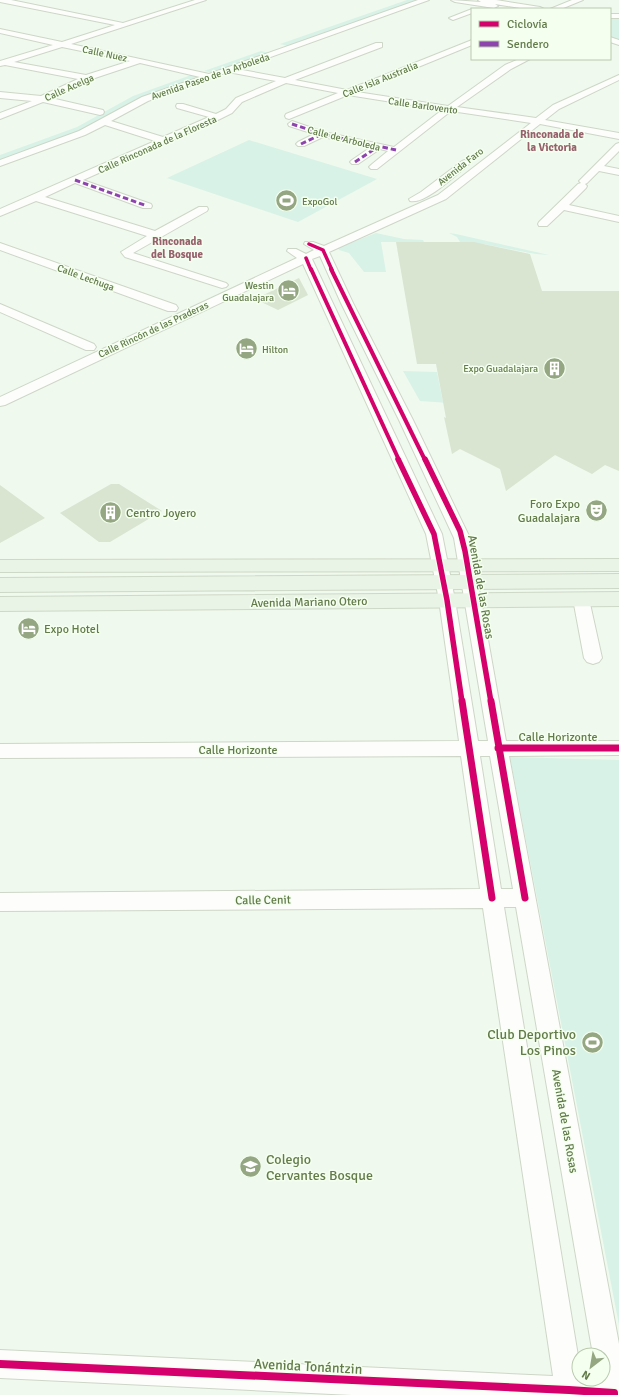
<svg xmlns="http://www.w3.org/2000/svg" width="619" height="1395" font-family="Signika,sans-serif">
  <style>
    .green { fill: #d8f2e8 }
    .building { fill: #d9e4d1 }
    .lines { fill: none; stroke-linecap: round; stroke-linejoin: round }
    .minor-casing { stroke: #cdd6c7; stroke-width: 2 }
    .major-casing { stroke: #ced8c6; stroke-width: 2 }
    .minor { fill: #fdfefc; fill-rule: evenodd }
    .major { fill: #e9f3e6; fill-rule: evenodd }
    .quiet { stroke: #8e44ad; stroke-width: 3; stroke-dasharray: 5.5 3; stroke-linecap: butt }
    .cycleway-far4-casing { stroke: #f4fff0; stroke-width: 5 }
    .cycleway-far3-casing { stroke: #f4fff0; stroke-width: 6 }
    .cycleway-far2-casing { stroke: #f4fff0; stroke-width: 8 }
    .cycleway-far1-casing { stroke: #f4fff0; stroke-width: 10 }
    .cycleway-casing { stroke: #f4fff0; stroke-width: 11 }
    .cycleway-far4 { stroke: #d6006c; stroke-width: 3.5 }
    .cycleway-far3 { stroke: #d6006c; stroke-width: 4 }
    .cycleway-far2 { stroke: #d6006c; stroke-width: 5.5 }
    .cycleway-far1 { stroke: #d6006c; stroke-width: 7 }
    .cycleway { stroke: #d6006c; stroke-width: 8 }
    .labels { text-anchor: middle; stroke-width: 3; stroke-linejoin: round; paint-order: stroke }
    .far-street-label { font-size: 10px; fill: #627b49; stroke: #f4fff0 }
    .far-poi-label { font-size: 10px; fill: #627b49; stroke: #f4fff0; text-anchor: start }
    .far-neighbourhood-label { font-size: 11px; font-weight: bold; fill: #97616b; stroke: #f4fff0 }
    .poi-label { font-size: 12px; fill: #627b49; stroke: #f4fff0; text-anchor: start }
    .street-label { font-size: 12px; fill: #627b49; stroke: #f4fff0 }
    .near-poi-label { font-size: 14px; fill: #627b49; stroke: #f4fff0; text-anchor: end }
    .near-street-label { font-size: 14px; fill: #627b49; stroke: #f4fff0 }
  </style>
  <rect width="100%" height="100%" fill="#f0f9ed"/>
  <!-- green -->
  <path class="green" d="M407,0H420L288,46L280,44Z
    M610,17H619V41L610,36Z
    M261,51L270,53L214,73L204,71Z
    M194,74L203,76L142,98L82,131L0,161V155L77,127L133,96Z
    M249,140L377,179L298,222L167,178Z
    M376,233L404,239L423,240L424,242H381L386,272H364L349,253L339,250L338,248L340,247Z
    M449,233L456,234L549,255C519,254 490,242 460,242L457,237Z
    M403,371L437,372L443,402H482L478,405L420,401Z
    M510,757L619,760V1325Z"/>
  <!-- building -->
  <path class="building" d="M396,242H474L530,254L542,291H619V471L605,465L592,474L555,455L506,491L500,469L460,449L452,454L444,417L446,418L436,364H417Z
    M299,278L308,295L278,310L255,299Z
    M111,484H119L162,511L110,542H99L60,513Z
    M0,485L45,518L0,543Z"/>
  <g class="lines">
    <defs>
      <path id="minor" d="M0,0H11L123,23L195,0H206L71,44L209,74L418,0H429L237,69L285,78L376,43H382V47L295,80L347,90L472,40V45L357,92L448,106L505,65L519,59H530L511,69L457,107L536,118L553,105L619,75V80L559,109L545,120L619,133V139L540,124L446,199L329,252L353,303L413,420L470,538L506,741H619V755L509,756L619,1344V1395H352L0,1378V1350L553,1376L483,908L0,911V893L480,889L461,756L0,758V744L459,741L439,600L426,534L303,264L5,405L0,406V397L297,258L287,251L288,249H296L306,254L314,250L304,244L305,242H313L324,246L438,195L531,123L451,111L377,169H371L369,167L371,165L388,151L380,149L358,164H352L350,162L352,160L371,147L323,137L304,146H298L296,144L298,142L314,134L289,126L288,124L292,121L324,132L394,147L442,110L348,95L289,119L286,118L285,116L286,114L338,93L286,83L242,102L232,113L220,119L83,180L151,204L152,206L151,208H143L75,183L45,197L155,231L199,207H207L208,209L207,211L133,253L226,283L228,285L226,287L222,288L125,257L121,252L147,236L36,201L0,216V209L155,141L105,125L85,135L0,166V160L79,131L142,97L200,77L140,63L89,80L51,98L103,110L104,112L103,114L100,115L43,102L0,119V113L32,101L0,98V92L41,96L78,79L5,65L0,66V61L53,45L0,33V29L62,42L115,25L0,2ZM62,47L130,61L86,75L14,62ZM228,72L276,81L236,98L226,109L216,114L183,104H177L176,106L177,108L209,117L163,137L111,121L148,101ZM320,256L341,303L399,420L454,538L488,741H478L455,600L442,534L312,259ZM480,756H490L513,889H501ZM504,907H516L593,1355H603V1379H579V1362Z
        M451,0L481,2L478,0H496L540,7L544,9H526L495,4L498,6L494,8L455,2Z
        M572,0H583L561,9H550Z
        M472,9V13L453,20L449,18Z
        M610,14H619V18H610Z
        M610,37L619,40V45L610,42Z
        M619,143V151L604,166L619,169V175L599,171L587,183L585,184L587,186L586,188L569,205L619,216V222L564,210L547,226H539L538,224L539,222L578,184L581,183L579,181L616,144Z
        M465,160L470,163L468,165C457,174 425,205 410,201L409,199L421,192L462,161Z
        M0,243L176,305L178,308L176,311H168L0,250Z
        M0,304L94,344L96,347L94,350H86L0,312Z
        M581,593L587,595L589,599L602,658L599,662L593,664L587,662L584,658L573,599L575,595Z"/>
      <path id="major" d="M619,559V571L0,572V560Z
        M619,574V588L0,592V578Z
        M619,592V606L0,611V597Z"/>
    </defs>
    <!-- minor casing -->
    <use href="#minor" class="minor-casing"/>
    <!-- major casing -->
    <use href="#major" class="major-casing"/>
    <!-- minor -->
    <use href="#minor" class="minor"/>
    <!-- major -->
    <use href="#major" class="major"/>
    <!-- quiet -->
    <path class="quiet" d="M292,124L322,134L396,150
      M301,144L322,134
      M355,162L379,146
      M75,180L147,206"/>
    <defs>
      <path id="cycleway-far4" d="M309,244L323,250L332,270
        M306,258L311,270"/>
      <path id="cycleway-far3" d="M311,269L399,460
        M331,269L425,460"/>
      <path id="cycleway-far2" d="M398,459L434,534L447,600L462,702
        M425,459L460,531L465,551L491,702"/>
      <path id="cycleway-far1" d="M462,701L492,898
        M491,701L525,898
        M498,748H619"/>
      <path id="cycleway" d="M0,1364L569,1390L614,1393V1395"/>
    </defs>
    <!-- cycleway-far4 casing -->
    <use href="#cycleway-far4" class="cycleway-far4-casing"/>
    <!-- cycleway-far3 casing -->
    <use href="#cycleway-far3" class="cycleway-far3-casing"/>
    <!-- cycleway-far2 casing -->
    <use href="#cycleway-far2" class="cycleway-far2-casing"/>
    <!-- cycleway-far1 casing -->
    <use href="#cycleway-far1" class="cycleway-far1-casing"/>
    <!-- cycleway casing -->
    <use href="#cycleway" class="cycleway-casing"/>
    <!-- cycleway-far4 -->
    <use href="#cycleway-far4" class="cycleway-far4"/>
    <!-- cycleway-far3 -->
    <use href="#cycleway-far3" class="cycleway-far3"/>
    <!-- cycleway-far2 -->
    <use href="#cycleway-far2" class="cycleway-far2"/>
    <!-- cycleway-far1 -->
    <use href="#cycleway-far1" class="cycleway-far1"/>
    <!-- cycleway -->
    <use href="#cycleway" class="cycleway"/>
  </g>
  <!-- icons -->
  <defs>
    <symbol id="stadium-disc" viewBox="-11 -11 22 22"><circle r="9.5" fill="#94a782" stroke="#f4fff0"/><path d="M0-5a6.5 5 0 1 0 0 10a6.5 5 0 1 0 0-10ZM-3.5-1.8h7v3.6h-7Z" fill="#fff"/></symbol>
    <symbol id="hotel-disc" viewBox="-11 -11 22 22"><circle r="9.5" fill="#94a782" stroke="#f4fff0"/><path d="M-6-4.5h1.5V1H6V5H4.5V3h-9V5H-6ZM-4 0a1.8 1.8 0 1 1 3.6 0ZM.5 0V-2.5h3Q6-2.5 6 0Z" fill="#fff"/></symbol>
    <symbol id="building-disc" viewBox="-11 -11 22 22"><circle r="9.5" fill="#94a782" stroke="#f4fff0"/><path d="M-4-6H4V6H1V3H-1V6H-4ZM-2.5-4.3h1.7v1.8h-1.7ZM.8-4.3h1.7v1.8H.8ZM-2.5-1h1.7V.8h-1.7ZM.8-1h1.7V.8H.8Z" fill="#fff"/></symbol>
    <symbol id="theatre-disc" viewBox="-11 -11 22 22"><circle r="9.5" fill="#94a782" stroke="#f4fff0"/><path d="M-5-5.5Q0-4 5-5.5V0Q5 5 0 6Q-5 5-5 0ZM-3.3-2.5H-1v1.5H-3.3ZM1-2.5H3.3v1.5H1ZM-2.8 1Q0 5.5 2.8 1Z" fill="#fff"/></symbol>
    <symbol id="school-disc" viewBox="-11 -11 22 22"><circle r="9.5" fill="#94a782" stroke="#f4fff0"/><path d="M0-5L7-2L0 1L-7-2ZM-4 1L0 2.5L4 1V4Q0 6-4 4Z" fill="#fff"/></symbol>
  </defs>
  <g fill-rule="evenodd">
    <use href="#stadium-disc" x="274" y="188" width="25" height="25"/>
    <use href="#hotel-disc" x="276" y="278" width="25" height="25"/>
    <use href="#hotel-disc" x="234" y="336" width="25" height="25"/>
    <use href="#building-disc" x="542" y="356" width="25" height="25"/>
    <use href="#theatre-disc" x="584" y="498" width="25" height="25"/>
    <use href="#building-disc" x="98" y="500" width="25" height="25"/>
    <use href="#hotel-disc" x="16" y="616" width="25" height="25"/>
    <use href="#stadium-disc" x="580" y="1030" width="25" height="25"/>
    <use href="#school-disc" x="238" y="1154" width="25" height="25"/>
  </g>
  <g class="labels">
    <!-- far-street labels -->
    <g class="far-street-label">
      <text transform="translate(105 53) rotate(12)" y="4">Calle Nuez</text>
      <text transform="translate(210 76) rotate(-19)" y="4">Avenida Paseo de la Arboleda</text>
      <text transform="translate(380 79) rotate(-22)" y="4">Calle Isla Australia</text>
      <text transform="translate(69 87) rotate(-24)" y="4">Calle Acelga</text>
      <text transform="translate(423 105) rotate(8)" y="4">Calle Barlovento</text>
      <text transform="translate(344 138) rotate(14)" y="4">Calle de Arboleda</text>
      <text transform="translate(157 144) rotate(-24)" y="4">Calle Rinconada de la Floresta</text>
      <text transform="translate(460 166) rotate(-38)" y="4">Avenida Faro</text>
      <text transform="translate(86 277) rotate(20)" y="4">Calle Lechuga</text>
      <text transform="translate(153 329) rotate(-25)" y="4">Calle Rincón de las Praderas</text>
    </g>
    <!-- far-poi labels -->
    <g class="far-poi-label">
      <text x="302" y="205">ExpoGol</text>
      <text x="274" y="289" text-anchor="end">Westin<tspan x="274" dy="12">Guadalajara</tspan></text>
      <text x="262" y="353">Hilton</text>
      <text x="538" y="372" text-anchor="end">Expo Guadalajara</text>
    </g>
    <!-- far-neighbourhood labels -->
    <g class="far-neighbourhood-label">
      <text x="552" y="138">Rinconada de<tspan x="552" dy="13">la Victoria</tspan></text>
      <text x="177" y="245">Rinconada<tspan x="177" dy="13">del Bosque</tspan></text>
    </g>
    <!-- poi labels -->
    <g class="poi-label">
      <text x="580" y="508" text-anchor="end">Foro Expo<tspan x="580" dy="14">Guadalajara</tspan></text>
      <text x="126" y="517">Centro Joyero</text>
      <text x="44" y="633">Expo Hotel</text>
    </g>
    <!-- street labels -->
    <g class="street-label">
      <text transform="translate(481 587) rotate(80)" y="4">Avenida de las Rosas</text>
      <text transform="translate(309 602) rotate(-1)" y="4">Avenida Mariano Otero</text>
      <text x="558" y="741">Calle Horizonte</text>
      <text x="238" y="754">Calle Horizonte</text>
      <text transform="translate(263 900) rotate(-1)" y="4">Calle Cenit</text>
      <text transform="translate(565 1121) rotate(80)" y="4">Avenida de las Rosas</text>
    </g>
    <!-- near-poi labels -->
    <g class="near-poi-label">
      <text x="576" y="1039">Club Deportivo<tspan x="576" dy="16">Los Pinos</tspan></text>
      <text x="266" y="1164" text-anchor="start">Colegio<tspan x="266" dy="16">Cervantes Bosque</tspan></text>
    </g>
    <!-- near-street labels -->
    <g class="near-street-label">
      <text transform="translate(308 1366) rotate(3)" y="5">Avenida Tonántzin</text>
    </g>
  </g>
  <!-- legend -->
  <rect x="471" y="8" width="140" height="52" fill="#f4fff0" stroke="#bacaad"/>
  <rect x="479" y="21" width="20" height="6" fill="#d6006c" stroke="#bacaad"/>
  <text x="507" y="28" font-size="12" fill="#627b49">Ciclovía</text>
  <rect x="479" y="41" width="20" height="6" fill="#8e44ad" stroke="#bacaad"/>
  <text x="507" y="48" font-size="12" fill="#627b49">Sendero</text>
  <!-- north arrow -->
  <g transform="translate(591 1367) rotate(211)"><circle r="19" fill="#f4fff0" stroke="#bacaad"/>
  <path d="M0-3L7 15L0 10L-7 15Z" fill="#94a782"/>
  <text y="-6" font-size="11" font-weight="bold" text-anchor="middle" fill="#627b49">N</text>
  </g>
</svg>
